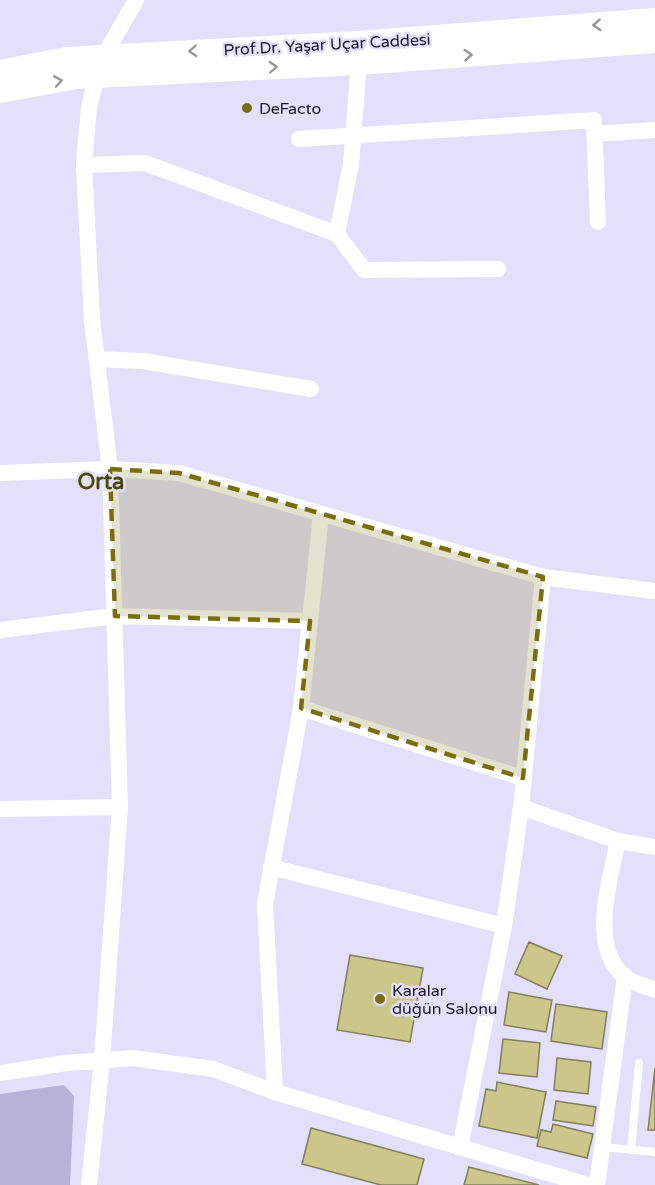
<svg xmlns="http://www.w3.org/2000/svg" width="655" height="1185" font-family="'Varela Round',sans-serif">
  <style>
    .green { fill: #b8b1d8 }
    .building { fill: #cbc68a; stroke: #827f5e; stroke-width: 1.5 }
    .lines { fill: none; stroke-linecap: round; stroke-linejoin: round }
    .service { stroke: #fff; stroke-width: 8 }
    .minor { stroke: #fff; stroke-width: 16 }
    .secondary { stroke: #fff; stroke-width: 24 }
    .oneway { stroke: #98979c }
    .marked { fill: #776e0d; fill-opacity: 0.2; stroke: #776e0d; stroke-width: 4.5; stroke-dasharray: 12 8; stroke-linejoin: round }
    .poi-dot { fill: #776e0d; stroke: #e4dffb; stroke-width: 2 }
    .labels { text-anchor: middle; stroke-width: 5; stroke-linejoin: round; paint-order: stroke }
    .street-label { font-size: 16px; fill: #1b1824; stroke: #e4dffb }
    .poi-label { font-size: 16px; fill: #1b1824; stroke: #e4dffb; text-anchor: start }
    .district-label { font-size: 22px; font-weight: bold; fill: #4d4704; stroke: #e4dffb }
  </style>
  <rect width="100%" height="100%" fill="#e4dffb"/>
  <!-- green -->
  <path class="green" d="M64,1085L74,1096L70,1185H0V1094Z"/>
  <!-- building -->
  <path class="building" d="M529,942L562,956L547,989L515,974Z
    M350,955L423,968L410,1042L337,1030Z
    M509,992L552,1000L546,1032L504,1025Z
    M556,1004L607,1012L602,1049L551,1041Z
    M503,1039L540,1043L537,1077L499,1073Z
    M557,1058L591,1062L588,1094L554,1090Z
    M655,1068V1130H648Z
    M497,1082L546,1092L537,1138L479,1126L486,1089L496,1091Z
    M556,1101L596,1107L593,1126L553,1120Z
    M553,1124L593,1134L587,1158L537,1146L541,1130L551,1132Z
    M311,1128L424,1159L417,1185H381L302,1164Z
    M469,1167L539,1185H464Z"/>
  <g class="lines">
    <!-- service -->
    <path class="service" d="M603,1147L655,1152
      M631,1150L639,1063"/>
    <!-- minor -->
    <path class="minor" d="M594,134L655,130
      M299,139L594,120L598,222
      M84,165L145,163L337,234L364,270L498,269
      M337,234L351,164L359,63
      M97,359L143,361L311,389
      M0,473L110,469L179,473L543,577L655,591
      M0,630L115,616L310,621
      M301,708L523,778
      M521,807L618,841L655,847
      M0,809L120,807
      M618,841C610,880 588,947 625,977C632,983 646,986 655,990
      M271,867L504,926
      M0,1073L66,1063L133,1058L213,1069L275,1092L588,1185
      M275,1092L265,904L301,708L321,514
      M460,1148L504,926L521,807L543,577
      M89,1185L102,1060L120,807L110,469L92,320L84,165L89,107L97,76L104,56L136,0
      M597,1185L625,976"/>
    <!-- secondary -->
    <path class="secondary" d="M0,72L67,59L357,43L655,20
      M0,91L76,77L359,63L655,41"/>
  </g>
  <!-- one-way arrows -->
  <defs><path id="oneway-chevron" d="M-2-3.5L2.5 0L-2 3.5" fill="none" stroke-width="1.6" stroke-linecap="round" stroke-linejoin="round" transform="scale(1.5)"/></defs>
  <g class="oneway">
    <use href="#oneway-chevron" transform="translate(597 25) rotate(176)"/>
    <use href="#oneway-chevron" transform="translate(193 51) rotate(177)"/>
    <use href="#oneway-chevron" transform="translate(468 55) rotate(-4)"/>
    <use href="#oneway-chevron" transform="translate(273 67) rotate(-3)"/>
    <use href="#oneway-chevron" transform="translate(58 81) rotate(-10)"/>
  </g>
  <!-- marked area -->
  <path class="marked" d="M110,469L179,473L543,577L523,778L301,708L310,621L115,616Z"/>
  <!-- markers -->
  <g class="poi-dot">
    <circle cx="247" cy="108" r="6"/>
    <circle cx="380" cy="999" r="6"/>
  </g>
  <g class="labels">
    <!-- street labels -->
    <g class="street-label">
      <text transform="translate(327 44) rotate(-3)" y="6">Prof.Dr. Yaşar Uçar Caddesi</text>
    </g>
    <!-- poi labels -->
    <g class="poi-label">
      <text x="259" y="114">DeFacto</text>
      <text x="392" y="996">Karalar<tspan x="392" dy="18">düğün Salonu</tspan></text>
    </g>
    <!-- district labels -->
    <g class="district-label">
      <text x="101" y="489">Orta</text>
    </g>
  </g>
</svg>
